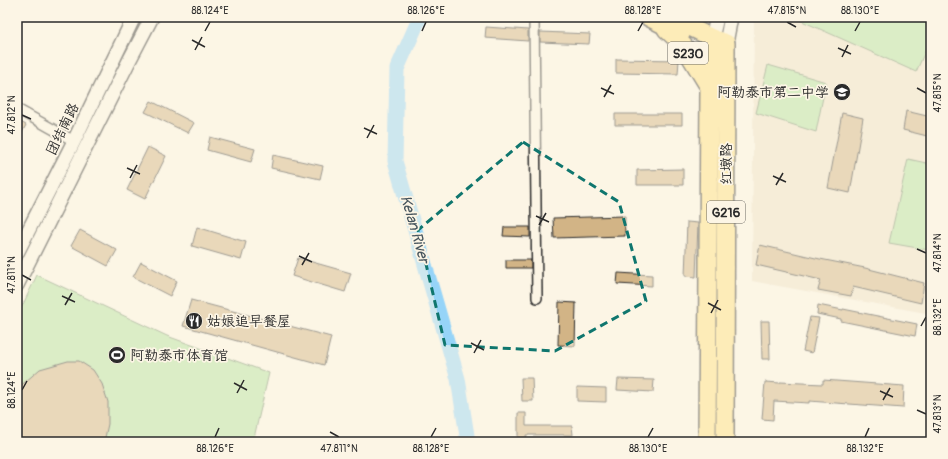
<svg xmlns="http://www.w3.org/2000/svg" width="948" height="459" font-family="Pangolin,'LXGW WenKai TC',sans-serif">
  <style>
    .built { fill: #efe2c8 }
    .green { fill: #b4e2a1; stroke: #708666 }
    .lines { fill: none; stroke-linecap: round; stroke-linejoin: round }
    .river { stroke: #96d4f8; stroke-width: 15 }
    .building { fill: #d2b486; stroke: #2b2b2b }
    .street-casing { stroke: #2b2b2b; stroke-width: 12 }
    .secondary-casing { stroke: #2b2b2b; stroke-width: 16 }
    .highway-casing { stroke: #2b2b2b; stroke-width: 20 }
    .street { stroke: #fcf5e5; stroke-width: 9 }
    .secondary { stroke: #fcf5e5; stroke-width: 13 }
    .highway { stroke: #ffdf80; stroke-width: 17 }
    .marked { fill: none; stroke: #0f766e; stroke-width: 3; stroke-dasharray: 8 5; stroke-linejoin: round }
    .ticks { fill: none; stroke: #2b2b2b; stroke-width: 1.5 }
    .labels { text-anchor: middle; stroke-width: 3.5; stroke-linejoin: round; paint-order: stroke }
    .shield { fill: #fcf5e5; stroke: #6a6863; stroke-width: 1 }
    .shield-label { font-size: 13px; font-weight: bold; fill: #2b2b2b }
    .poi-label { font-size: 14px; fill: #2b2b2b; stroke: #fcf5e5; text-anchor: start }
    .street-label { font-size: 14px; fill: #2b2b2b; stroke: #fcf5e5 }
    .water-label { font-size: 15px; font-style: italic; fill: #46555e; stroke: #fcf5e5 }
    .neatline { fill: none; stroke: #2b2b2b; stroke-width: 1.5 }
    .ticks-label { font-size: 10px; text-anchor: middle; fill: #2b2b2b }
  </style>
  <rect width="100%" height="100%" fill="#fcf5e5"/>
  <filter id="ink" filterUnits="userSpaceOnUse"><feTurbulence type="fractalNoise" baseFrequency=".025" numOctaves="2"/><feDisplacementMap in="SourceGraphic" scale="8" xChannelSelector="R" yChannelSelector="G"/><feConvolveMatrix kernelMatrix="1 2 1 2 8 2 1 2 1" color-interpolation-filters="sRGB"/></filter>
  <g filter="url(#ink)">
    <!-- built -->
    <path class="built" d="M754,17H931V314L752,281Z"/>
    <!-- green -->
    <path class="green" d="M793,17H931V38L916,72Z
      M768,65L826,82L816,132L756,113Z
      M908,159L931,164V238L929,250L889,243Z
      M37,275L167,336L269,373L253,442H17V317Z"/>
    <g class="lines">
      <!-- river -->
      <path class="river" d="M420,17L397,69L395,161L458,379L468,442"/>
    </g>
    <!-- building -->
    <path class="building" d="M486,27L528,30V41L485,38Z
      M540,32L590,34L589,44L540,42Z
      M616,59L679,60L678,74L616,73Z
      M151,101L194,123L188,133L145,112Z
      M906,111L931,117V137L903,130Z
      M842,113L863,118L850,193L828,188Z
      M615,114H682V125H615Z
      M17,120L26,125L17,142Z
      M210,137L255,149L251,162L207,150Z
      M148,147L166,156L145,199L127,190Z
      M273,155L323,166L320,179L271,168Z
      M683,169V185H637V170Z
      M625,216V236L554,238L553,218Z
      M687,222L698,223L696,277L685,276Z
      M197,227L246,242L241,260L192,246Z
      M504,227H530V237L503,236Z
      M80,230L117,250L108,266L71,246Z
      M760,245L820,259L865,268L924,283L921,303L853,287L851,296L818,290L821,280L756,265Z
      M298,258L351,273L345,292L292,276Z
      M506,260H531V268H506Z
      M141,262L177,281L170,296L133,277Z
      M618,273L652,275V286L617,284Z
      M191,300L331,337L324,365L183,326Z
      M559,302L576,303L575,346L558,345Z
      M818,305L843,310V309L917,324L915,336L841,321V319L817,314Z
      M810,317L819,318L812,353L803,351Z
      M761,321H769L770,359H762Z
      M68,361H79L93,370L102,384L108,402V424L104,442H17V389L40,369Z
      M521,378H532L533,401H522Z
      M618,379L654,380L653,392L617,390Z
      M823,380L904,386L903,408L809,401V403L774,401L773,420L762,419L765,382L780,383V382L823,384Z
      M577,387L606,388V402L577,401Z
      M518,413H526V426H572L573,435H526L527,442H518Z"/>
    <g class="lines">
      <defs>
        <path id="street" d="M534,17L537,298
          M17,109L74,141"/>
        <path id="secondary" d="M712,38L717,17
          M726,43L731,17
          M17,253L74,141L134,17
          M17,285L129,61L152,17"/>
        <path id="highway" d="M648,17L681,34
          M670,17L712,38L726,43L725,442
          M666,29L684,46L709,87
          M707,442L709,87L712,38"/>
      </defs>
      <!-- street casing -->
      <use href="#street" class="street-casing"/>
      <!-- secondary casing -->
      <use href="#secondary" class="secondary-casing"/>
      <!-- highway casing -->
      <use href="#highway" class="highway-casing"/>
      <!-- street -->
      <use href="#street" class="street"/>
      <!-- secondary -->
      <use href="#secondary" class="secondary"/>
      <!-- highway -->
      <use href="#highway" class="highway"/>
    </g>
  </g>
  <!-- marked area -->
  <path d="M0 0H948V459H0ZM523,142L619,202L646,301L555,351L445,345L418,230Z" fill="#fcf5e5" fill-opacity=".55" fill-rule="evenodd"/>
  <path class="marked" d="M523,142L619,202L646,301L555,351L445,345L418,230Z"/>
  <!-- ticks -->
  <path class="ticks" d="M787,22L796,27M205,31L210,22M422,31L426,22M638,31L643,22M855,31L860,22M192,40L205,47M838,48L851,54M195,50L202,37M842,57L848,45M601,88L614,94M917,88L926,93M604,97L611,85M22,115L31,119M364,128L377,134M367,138L374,125M127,168L140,174M773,176L786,182M130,178L137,165M776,185L783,173M536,216L549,222M539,225L546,213M917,249L926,253M299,256L312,262M302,265L309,253M22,275L31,280M62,296L75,302M708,303L721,310M65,305L72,293M711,313L718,300M921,326L926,317M471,343L484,350M474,353L481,340M234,383L247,390M22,390L27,381M880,391L893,397M237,393L244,380M883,400L890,388M917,410L926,414M330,432L339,437M215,437L219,428M431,437L436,428M648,437L653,428M865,437L869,428"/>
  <!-- icons -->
  <defs>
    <symbol id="school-disc" viewBox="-11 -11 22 22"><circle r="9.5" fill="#2b2b2b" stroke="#fcf5e5"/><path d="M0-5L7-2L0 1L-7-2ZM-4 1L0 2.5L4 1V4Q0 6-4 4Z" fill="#fff"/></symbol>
    <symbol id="restaurant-disc" viewBox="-11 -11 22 22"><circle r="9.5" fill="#2b2b2b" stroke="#fcf5e5"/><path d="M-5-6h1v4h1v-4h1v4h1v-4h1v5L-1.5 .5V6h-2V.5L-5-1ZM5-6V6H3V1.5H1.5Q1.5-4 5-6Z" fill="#fff"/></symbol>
    <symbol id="stadium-disc" viewBox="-11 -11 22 22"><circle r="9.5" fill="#2b2b2b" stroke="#fcf5e5"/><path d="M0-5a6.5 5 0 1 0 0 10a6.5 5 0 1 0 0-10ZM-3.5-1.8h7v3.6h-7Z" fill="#fff"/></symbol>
  </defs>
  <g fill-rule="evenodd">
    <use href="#school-disc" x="832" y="82" width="20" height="20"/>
    <use href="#restaurant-disc" x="184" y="311" width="20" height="20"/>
    <use href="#stadium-disc" x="107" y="345" width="20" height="20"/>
  </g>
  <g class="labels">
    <!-- shield labels -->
    <g class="shield">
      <rect x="668" y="42" width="40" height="22" rx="3"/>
      <rect x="707" y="201" width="38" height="22" rx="3"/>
    </g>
    <g class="shield-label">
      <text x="688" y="58">S230</text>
      <text x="726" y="217">G216</text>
    </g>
    <!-- poi labels -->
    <g class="poi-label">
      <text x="829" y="97" text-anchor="end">阿勒泰市第二中学</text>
      <text x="207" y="326">姑娘追早餐屋</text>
      <text x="130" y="360">阿勒泰市体育馆</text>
    </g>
    <!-- street labels -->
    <g class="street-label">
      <text transform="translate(62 129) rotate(-64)" y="5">团结南路</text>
      <text transform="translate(726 164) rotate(-90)" y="5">红墩路</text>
    </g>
    <!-- water labels -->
    <g class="water-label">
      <text transform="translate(415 229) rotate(74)" y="5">Kelan River</text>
    </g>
  </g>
  <!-- margin -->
  <rect width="948" height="459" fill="none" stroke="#fcf5e5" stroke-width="44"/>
  <rect x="22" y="22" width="904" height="415" class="neatline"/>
  <g class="ticks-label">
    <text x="210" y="14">88.124°E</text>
    <text x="426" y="14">88.126°E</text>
    <text x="643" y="14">88.128°E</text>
    <text x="787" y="14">47.815°N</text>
    <text x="860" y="14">88.130°E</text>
    <text transform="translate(937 93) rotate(-90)" y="4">47.815°N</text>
    <text transform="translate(11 115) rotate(-90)" y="4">47.812°N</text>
    <text transform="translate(937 253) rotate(-90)" y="4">47.814°N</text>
    <text transform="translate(11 275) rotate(-90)" y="4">47.811°N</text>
    <text transform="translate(937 317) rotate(-90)" y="4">88.132°E</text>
    <text transform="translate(11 390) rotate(-90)" y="4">88.124°E</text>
    <text transform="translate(937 414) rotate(-90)" y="4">47.813°N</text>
    <text x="215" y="452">88.126°E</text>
    <text x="339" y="452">47.811°N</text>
    <text x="431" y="452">88.128°E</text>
    <text x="648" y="452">88.130°E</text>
    <text x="865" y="452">88.132°E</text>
  </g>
</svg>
